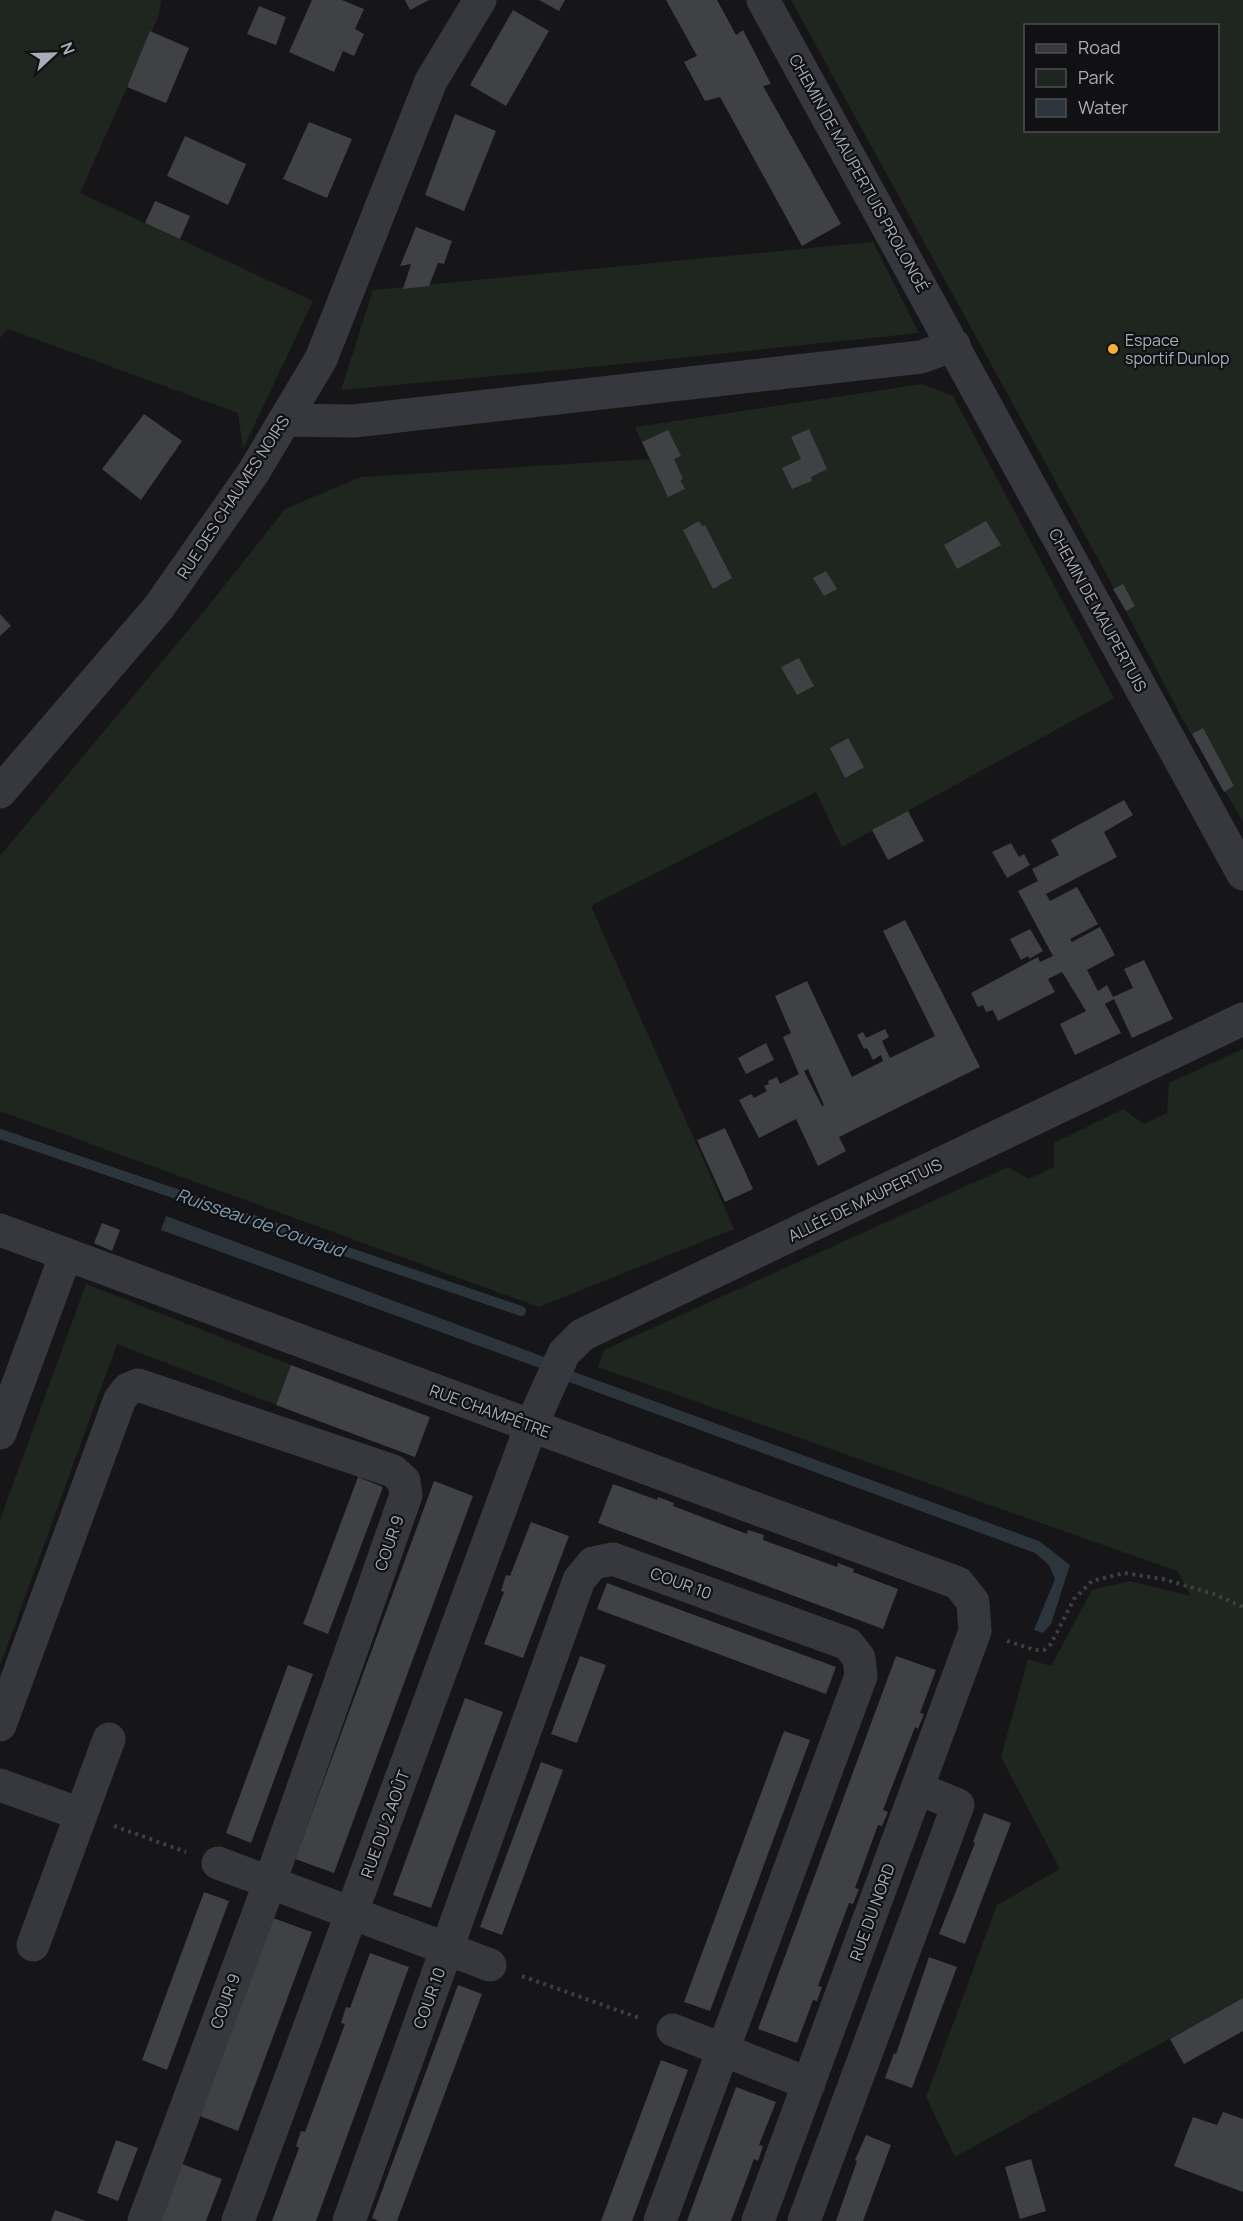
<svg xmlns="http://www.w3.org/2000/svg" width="1243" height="2221" font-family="Manrope,sans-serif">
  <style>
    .green { fill: #1e261f; fill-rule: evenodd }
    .water { fill: #2c353c }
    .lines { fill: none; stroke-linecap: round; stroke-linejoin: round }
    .stream { stroke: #2c353c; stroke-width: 10 }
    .building { fill: #404145; fill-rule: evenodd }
    .path { stroke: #3d3f44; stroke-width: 4; stroke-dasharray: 3 4.5; stroke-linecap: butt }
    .minor { stroke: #37383d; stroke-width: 33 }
    .poi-dot { fill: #f2b134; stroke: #111113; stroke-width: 2 }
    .labels { text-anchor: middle; stroke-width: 4.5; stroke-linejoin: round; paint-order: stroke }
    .street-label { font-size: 16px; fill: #a8adb8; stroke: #111113 }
    .poi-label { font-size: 16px; fill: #a8adb8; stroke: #111113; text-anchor: start }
    .water-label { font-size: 18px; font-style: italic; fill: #7f9bb3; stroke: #111113 }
  </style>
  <rect width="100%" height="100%" fill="#161618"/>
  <!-- green -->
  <path class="green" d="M0,0H161L159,15L80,193L313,301L243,449L238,413L8,329L0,338Z
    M791,0H1243V822L1182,718L1103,568ZM1026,26H1218V130H1026Z
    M873,242L919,333L602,366L341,390L373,290Z
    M922,384L953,396L1114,698L842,847L816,792L591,906L734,1229L539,1307L0,1111V856L206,609L285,509L361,477L649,459L635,427Z
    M1243,1049V1998L955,2157L926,2097L997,1905L1060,1869L1001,1757L1028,1659L1051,1666L1092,1590L1129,1581L1191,1596L1177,1571L598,1367L604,1350L1008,1167L1029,1179L1054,1167V1143L1123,1109L1144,1124L1167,1113L1169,1083Z
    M86,1284L291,1365L276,1405L117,1344L0,1666V1520Z"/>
  <!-- water -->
  <path class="water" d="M166,1216L547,1358L542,1369L161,1230Z
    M566,1369L1039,1541L1070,1565L1051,1624L1043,1633L1034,1630L1055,1579L1049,1565L1035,1553L561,1379Z"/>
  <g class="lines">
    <!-- stream -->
    <path class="stream" d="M0,1134L521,1311"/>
  </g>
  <!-- building -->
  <path class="building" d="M312,0H342L364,9L355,29L364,34L354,56L343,51L334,72L289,52Z
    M405,0H429L410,10Z
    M539,0H565L559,11Z
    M666,0H717L736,35L743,30L771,84L763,86L841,224L802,246L720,97L705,101L684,62L697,56Z
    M259,6L286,17L276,45L247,34Z
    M513,10L549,31L506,106L470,85Z
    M150,31L189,48L166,103L127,87Z
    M455,114L496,131L464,211L425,195Z
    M309,122L352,139L327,198L283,179Z
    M185,136L246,164L228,205L167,176Z
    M155,201L190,216L180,239L145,223Z
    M416,227L452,241L444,264L438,263L429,286L403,289L411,264L400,266Z
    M144,414L182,441L141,500L102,469Z
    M809,429L827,469L811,477L812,481L792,489L782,468L801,459L791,437Z
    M668,430L681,456L674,459L683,479L680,480L685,489L668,497L642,442Z
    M699,521L702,526L705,525L732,578L713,589L683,530Z
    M986,521L1001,545L957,569L944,545Z
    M826,571L837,589L824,596L813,578Z
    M1123,584L1135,606L1126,611L1113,589Z
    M0,614L11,626L0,636Z
    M799,658L814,686L797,695L781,667Z
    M1203,728L1234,786L1224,792L1192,734Z
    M848,738L864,767L845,778L830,748Z
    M1124,800L1133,815L1104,832L1117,857L1046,894L1050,901L1077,887L1098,924L1070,939L1072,942L1100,927L1115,955L1087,970L1098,991L1107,985L1113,997L1133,988L1124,969L1144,960L1173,1019L1132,1038L1114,999L1105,1004L1121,1033L1075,1055L1060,1024L1086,1011L1062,972L1048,979L1055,992L998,1021L993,1010L986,1012L983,1005L978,1007L971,993L1038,957L1040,962L1053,956L1018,891L1038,881L1032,869L1059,855L1051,840Z
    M908,811L924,841L888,860L872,830Z
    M1011,843L1019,857L1024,854L1030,865L1007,878L992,852Z
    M905,920L980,1067L839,1137L846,1151L818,1166L796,1119L759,1138L739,1100L751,1094L754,1098L767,1091L764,1086L769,1084L768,1081L777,1077L780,1084L799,1074L783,1037L791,1033L775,996L807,981L852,1077L883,1061L881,1055L873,1060L867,1048L864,1049L857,1035L863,1032L866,1038L885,1029L889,1037L882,1041L890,1058L935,1036L883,931ZM808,1069L824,1105L822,1106L804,1071Z
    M1030,929L1043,951L1029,959L1028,956L1021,960L1010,939Z
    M766,1043L774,1060L746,1074L738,1058Z
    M725,1128L753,1189L725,1202L697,1140Z
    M102,1223L120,1230L112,1251L94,1243Z
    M291,1365L430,1417L415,1457L276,1405Z
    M358,1477L383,1487L328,1634L303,1624Z
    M434,1481L473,1496L334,1873L295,1859Z
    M613,1484L657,1500L658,1497L674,1503L673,1506L747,1534L748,1530L764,1535L763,1540L837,1567L838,1563L854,1569L853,1572L898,1589L883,1629L598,1523Z
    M531,1522L569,1536L523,1658L484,1644L504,1592L501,1591L506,1575L510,1576Z
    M607,1583L836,1667L826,1694L597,1609Z
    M580,1656L606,1665L577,1743L551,1734Z
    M896,1656L936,1670L920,1713L924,1714L918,1729L915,1727L883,1810L888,1812L882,1826L878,1825L855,1888L859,1889L853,1904L849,1903L818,1986L822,1987L817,2001L813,2000L797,2043L758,2029Z
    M288,1665L313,1674L251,1843L226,1833Z
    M465,1698L503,1712L431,1908L393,1895Z
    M784,1731L810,1740L710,2011L684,2002Z
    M541,1762L563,1770L502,1935L480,1927Z
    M984,1813L1011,1823L965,1944L939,1934L975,1843L973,1842Z
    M204,1892L229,1901L167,2070L142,2060Z
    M273,1918L312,1932L238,2131L200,2116Z
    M370,1953L409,1967L316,2221H272L299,2148L296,2146L301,2131L305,2132L345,2024L341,2023L346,2007L350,2008Z
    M929,1957L957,1967L912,2088L885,2078L894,2053L896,2054Z
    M458,1985L482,1994L397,2221H379L372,2218Z
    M1243,1998V2031L1184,2064L1170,2039Z
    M661,2060L688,2070L632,2221H601Z
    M736,2087L776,2102L759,2145L763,2146L758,2161L754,2159L731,2221H687Z
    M1223,2112L1243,2119V2192L1174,2166L1193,2117L1217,2125Z
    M866,2135L891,2145L863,2221H836L857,2161L855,2160Z
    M116,2140L138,2148L118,2201L97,2193Z
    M1031,2159L1046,2211L1020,2219L1005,2167Z
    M182,2164L222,2179L206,2221H161Z
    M55,2210L86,2221H51Z"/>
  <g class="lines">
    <!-- path -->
    <path class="path" d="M1007,1641L1035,1650H1044L1051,1644L1074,1599L1092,1581L1124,1573L1163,1579L1214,1594L1243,1607
      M114,1826L186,1852
      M522,1976L642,2019"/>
    <!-- minor -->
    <path class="minor" d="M763,0L1243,874
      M284,420L354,421L921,357L954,345
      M0,792L159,607L253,473L321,359L431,81L480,0
      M0,1230L958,1583L973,1602L975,1631L758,2221
      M0,1433L66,1254
      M0,1725L120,1399L128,1389L138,1385L393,1471L404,1481L406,1495L270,1882L144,2221
      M0,1785L80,1814
      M218,1863L490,1965
      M33,1945L109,1739
      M673,2030L809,2084
      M238,2221L531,1426L564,1353L582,1335L1243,1019
      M349,2221L579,1580L593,1563L613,1559L848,1644L859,1658L861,1676L660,2221
      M804,2221L958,1805L917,1788"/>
  </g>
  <!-- markers -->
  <circle class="poi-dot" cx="1113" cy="349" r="6"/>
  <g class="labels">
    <!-- street labels -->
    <g class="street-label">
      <text transform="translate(859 173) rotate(61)" y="6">CHEMIN DE MAUPERTUIS PROLONGÉ</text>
      <text transform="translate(233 497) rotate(-57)" y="6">RUE DES CHAUMES NOIRS</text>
      <text transform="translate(1098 610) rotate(61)" y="6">CHEMIN DE MAUPERTUIS</text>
      <text transform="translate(865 1200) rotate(-26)" y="6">ALLÉE DE MAUPERTUIS</text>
      <text transform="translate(490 1411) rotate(20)" y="6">RUE CHAMPÊTRE</text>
      <text transform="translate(389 1543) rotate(-71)" y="6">COUR 9</text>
      <text transform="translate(681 1583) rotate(20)" y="6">COUR 10</text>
      <text transform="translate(385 1824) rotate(-70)" y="6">RUE DU 2 AOÛT</text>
      <text transform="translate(872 1912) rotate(-70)" y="6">RUE DU NORD</text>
      <text transform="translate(429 1998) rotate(-70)" y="6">COUR 10</text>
      <text transform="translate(225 2001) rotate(-70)" y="6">COUR 9</text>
    </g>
    <!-- poi labels -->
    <g class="poi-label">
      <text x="1125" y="346">Espace<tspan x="1125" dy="18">sportif Dunlop</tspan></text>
    </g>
    <!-- water labels -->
    <g class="water-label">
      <text transform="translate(260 1223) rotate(19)" y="6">Ruisseau de Couraud</text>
    </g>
  </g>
  <!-- legend -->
  <rect x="1024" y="24" width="195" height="108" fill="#111113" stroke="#4d4f55" stroke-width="1.5"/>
  <rect x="1036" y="44" width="30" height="9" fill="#37383d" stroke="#4d4f55" stroke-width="1.5"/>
  <text x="1078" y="54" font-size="18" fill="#a8adb8">Road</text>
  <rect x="1036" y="69" width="30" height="18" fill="#1e261f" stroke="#4d4f55" stroke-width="1.5"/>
  <text x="1078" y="84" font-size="18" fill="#a8adb8">Park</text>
  <rect x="1036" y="99" width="30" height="18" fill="#2c353c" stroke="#4d4f55" stroke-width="1.5"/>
  <text x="1078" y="114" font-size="18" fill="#a8adb8">Water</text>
  <!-- north arrow -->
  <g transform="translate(54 54) rotate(68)" stroke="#111113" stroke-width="4.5" paint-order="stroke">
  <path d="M0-4.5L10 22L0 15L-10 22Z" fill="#a8adb8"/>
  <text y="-9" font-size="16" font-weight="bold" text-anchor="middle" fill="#a8adb8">N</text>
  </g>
</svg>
